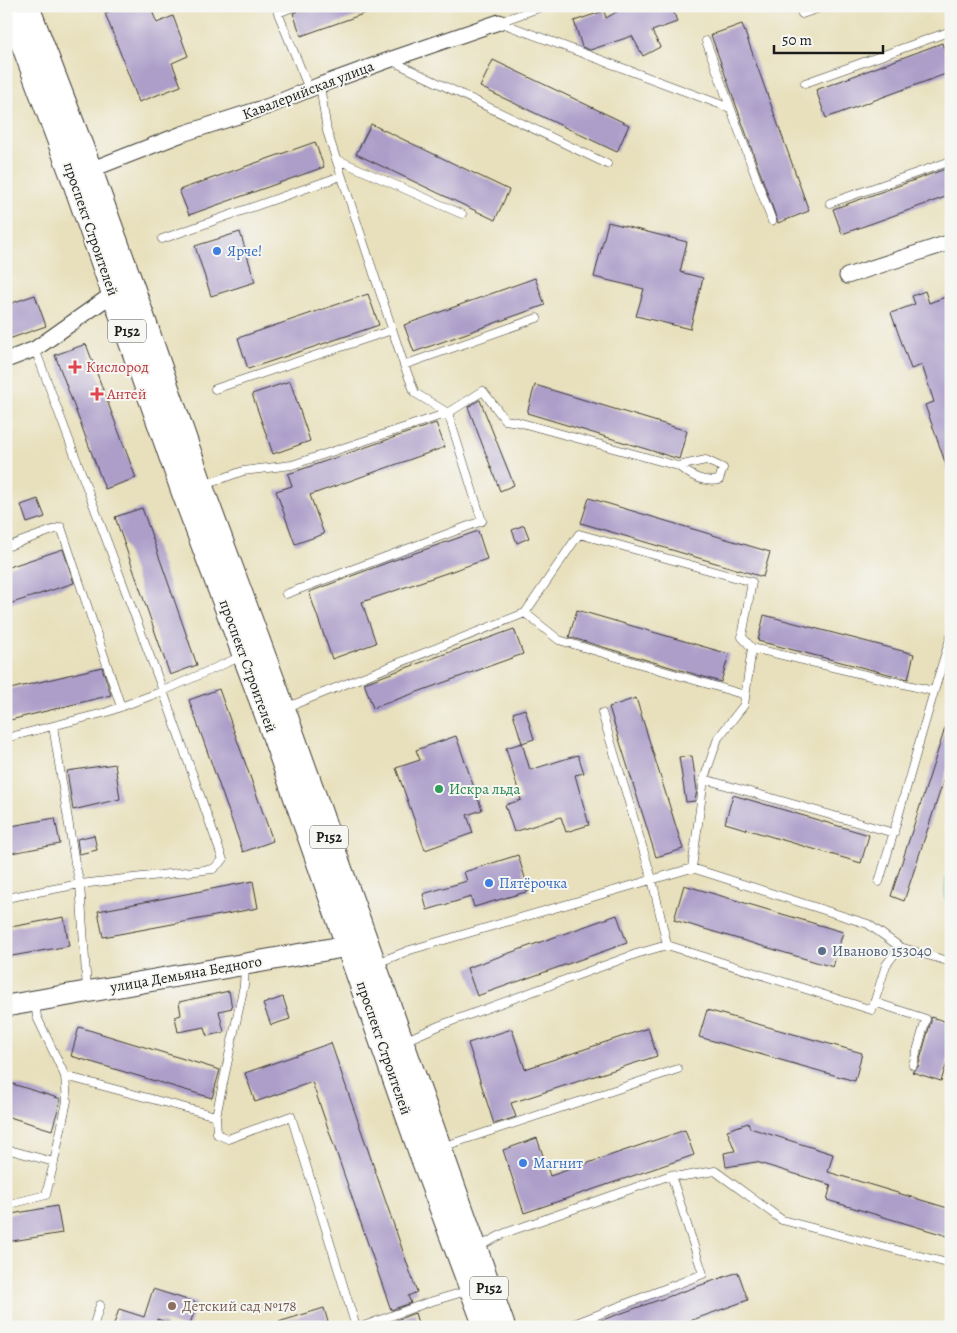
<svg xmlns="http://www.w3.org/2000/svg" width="957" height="1333" font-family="Alegreya,serif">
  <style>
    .green { fill: #72ca90; stroke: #477356 }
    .building { fill: #ac9ec9 }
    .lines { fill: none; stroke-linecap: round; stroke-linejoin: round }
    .lane-casing { stroke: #3b3934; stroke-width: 9 }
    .street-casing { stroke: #3b3934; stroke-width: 17 }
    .secondary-casing { stroke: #3b3934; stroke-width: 23 }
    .primary-casing { stroke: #3b3934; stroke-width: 26 }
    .lane { stroke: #fff; stroke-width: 8 }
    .street { stroke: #fff; stroke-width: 15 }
    .secondary { stroke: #fff; stroke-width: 21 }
    .primary { stroke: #fff; stroke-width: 24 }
    .shop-dot { fill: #3f7fe0; stroke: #f6f6f2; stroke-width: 2 }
    .health-dot { fill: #e0444e; stroke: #f6f6f2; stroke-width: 2 }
    .leisure-dot { fill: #2e9e5b; stroke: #f6f6f2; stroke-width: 2 }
    .service-dot { fill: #5c6f8a; stroke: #f6f6f2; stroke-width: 2 }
    .education-dot { fill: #8d6e63; stroke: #f6f6f2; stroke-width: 2 }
    .labels { text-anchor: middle; stroke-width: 4; stroke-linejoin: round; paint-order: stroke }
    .shield { fill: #f6f6f2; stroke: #5d5d5c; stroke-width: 1 }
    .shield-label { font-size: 14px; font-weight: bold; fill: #1c1c1c }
    .street-label { font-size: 15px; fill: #1c1c1c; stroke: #f6f6f2 }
    .shop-label { font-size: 15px; fill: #366cbe; stroke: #f6f6f2; text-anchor: start }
    .health-label { font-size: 15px; fill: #be3a42; stroke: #f6f6f2; text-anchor: start }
    .leisure-label { font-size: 15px; fill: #27864d; stroke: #f6f6f2; text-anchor: start }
    .service-label { font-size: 15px; fill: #4e5e75; stroke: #f6f6f2; text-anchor: start }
    .education-label { font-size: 15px; fill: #785e54; stroke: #f6f6f2; text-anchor: start }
  </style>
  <rect width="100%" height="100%" fill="#f6f6f2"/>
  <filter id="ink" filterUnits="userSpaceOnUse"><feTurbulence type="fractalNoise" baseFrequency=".02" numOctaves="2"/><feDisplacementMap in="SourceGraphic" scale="10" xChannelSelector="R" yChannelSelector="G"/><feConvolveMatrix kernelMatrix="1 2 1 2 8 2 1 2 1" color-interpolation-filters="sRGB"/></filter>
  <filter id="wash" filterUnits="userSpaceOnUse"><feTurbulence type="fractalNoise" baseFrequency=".0096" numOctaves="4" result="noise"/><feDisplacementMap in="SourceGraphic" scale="20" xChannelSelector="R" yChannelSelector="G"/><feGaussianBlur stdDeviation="1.12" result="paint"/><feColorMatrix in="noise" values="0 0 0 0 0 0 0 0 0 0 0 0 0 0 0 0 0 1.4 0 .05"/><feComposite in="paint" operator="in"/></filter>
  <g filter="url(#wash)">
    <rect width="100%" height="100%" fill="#e8e0bc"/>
    <!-- green -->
    <path class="green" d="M951,864V913C941,894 945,882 951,864Z"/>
    <g id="blocks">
      <!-- building -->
      <path class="building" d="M124,6H150L157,23L173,16L188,56L172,63L181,86L139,102L105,13Z
        M302,6H380V8L301,36L293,13L298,11Z
        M627,6H672L677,22L652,31L660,47L643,56L632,36L590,50L582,47L574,21L604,11L606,18Z
        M742,24L809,211L778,223L711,35Z
        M942,43L951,66V72L826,118L816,90Z
        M493,60L629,125L617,152L480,87Z
        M371,124L509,190L495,220L356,154Z
        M315,142L324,167L189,215L179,190Z
        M951,167V195L842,234L833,209Z
        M608,222L687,242L680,272L703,278L690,329L636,316L644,289L594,277Z
        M240,232L255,282L211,296L195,246Z
        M535,278L545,305L414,352L404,325Z
        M925,291L929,303L951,295V473H949L925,405L934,402L922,365L911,369L891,313L915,304L912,296Z
        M368,294L379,325L248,369L238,338Z
        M35,295L46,326L6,340V305Z
        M86,344L136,478L105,489L55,355Z
        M290,381L310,441L273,454L252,394Z
        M535,385L687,431L679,459L527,413Z
        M479,400H480L514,485L500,491L468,407Z
        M436,423L445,447L310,495L324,534L295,544L276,491L292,486L288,474Z
        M589,498L770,552L763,577L581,523Z
        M38,499L45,517L27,523L21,505Z
        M142,508L197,665L170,675L115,517Z
        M524,525L529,538L517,543L512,530Z
        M478,531L487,559L362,602L376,643L332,659L309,592L389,562Z
        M63,549L74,583L6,605V568Z
        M577,610L729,654L721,682L569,637Z
        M764,615L914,654L908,679L758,641Z
        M514,629L523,654L373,708L364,683Z
        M102,667L111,695L6,721V690Z
        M219,689L273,841L243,852L189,700Z
        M636,698L683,849L656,857L609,707Z
        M525,709L534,739L522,743L513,713Z
        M948,719H951V758L904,901L891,896Z
        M456,736L482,810L467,815L473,833L425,850L396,768L420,760L416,750Z
        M522,743L530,770L578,755L584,773L575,775L589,825L566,832L561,817L514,832L505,805L521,800L506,748Z
        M692,756L697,790L695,801L686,802L679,757Z
        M115,764L120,799L73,810L67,771Z
        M733,795L869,835L861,863L725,823Z
        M55,818L60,844L6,854V827Z
        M94,835L97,850L79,854L77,839Z
        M518,855L529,891L474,907L471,897L427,910L423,894L467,881L464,872Z
        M253,881L258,908L103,937L98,911Z
        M684,885L843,932L833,967L674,920Z
        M617,915L627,943L477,996L467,968Z
        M64,917L69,946L6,957V928Z
        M229,991L232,1008L219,1011L224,1032L207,1036L205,1027L178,1032L175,1017L181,1015L179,1002Z
        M283,997L290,1019L271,1025L263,1004Z
        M707,1010L862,1053L855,1081L699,1037Z
        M931,1017L951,1023V1060H948L941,1081L912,1072L918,1067L931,1021Z
        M79,1027L220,1070L212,1098L71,1056Z
        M648,1028L657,1056L511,1103L516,1117L494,1124L468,1043L512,1029L525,1069Z
        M331,1043L417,1292L408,1296L411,1303L391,1310L312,1082L255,1102L245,1073Z
        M6,1082L61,1099L52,1130L6,1116Z
        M748,1123L750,1128L833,1154L828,1172L951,1209V1237L827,1200L831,1185L756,1162L726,1167L724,1153L735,1151L727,1130Z
        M685,1130L694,1155L524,1213L503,1150L537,1138L550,1176Z
        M57,1206L62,1233L6,1242V1215Z
        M738,1272L748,1300L673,1327H589L588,1325Z
        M153,1289L197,1303L189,1327H182L157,1319V1321L166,1324V1327H113L119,1309L144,1317Z
        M324,1308L328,1322L311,1327H273L272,1324Z
        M415,1313L419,1327H378Z"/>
    </g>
  </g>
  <g filter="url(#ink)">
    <use href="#blocks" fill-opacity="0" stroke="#3b3934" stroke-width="1"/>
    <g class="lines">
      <defs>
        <path id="lane" d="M295,6L278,13L309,89
          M802,14L825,6
          M499,22L730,108
          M499,22L544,6
          M706,41L772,221
          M390,60L607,164
          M805,83L951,31
          M336,159L462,214
          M830,203L951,161
          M162,239L341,176
          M404,365L537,318
          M215,389L392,330
          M204,485L243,471L292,465L448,413L483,391L505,420L518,422L678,466L706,460L723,468L719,480C702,483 692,476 678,466
          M6,547L61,527L121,707
          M286,594L482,521L448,413L415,393L404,365L336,159L327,131L320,85
          M745,695L559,640L525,613L579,534L752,582L742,637L752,648
          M285,708L525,613
          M602,713L652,879L667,945L872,1010L886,965L900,947
          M53,726L75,863L80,884L87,990
          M6,738L107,712L163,691L242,656
          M894,833L704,779L718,738L744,705L752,648L933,691
          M692,868L704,779
          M879,882C904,800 925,717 951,636
          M6,898L80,884L213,869L223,860L163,691L35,349
          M377,963L410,950L692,868L868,924L900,947L951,962
          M874,1002L926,1019L913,1065
          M404,1041L441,1025L636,954L667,945
          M65,1076L216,1116L244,985L245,965
          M216,1116L217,1134L228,1139L291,1116L356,1327
          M442,1147L678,1069
          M6,1149L54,1162
          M6,1205L46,1195L54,1162L67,1101L65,1076L37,1017L35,1002
          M478,1247L505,1233L671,1175L684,1176L715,1171L782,1220L951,1264
          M93,1327L100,1305
          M361,1327L426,1303L470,1290
          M566,1327L703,1274L671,1175"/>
        <path id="street" d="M90,170L182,134L269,106L320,85L389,60L499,22
          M847,276L951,242
          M6,360L35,349L114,293"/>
        <path id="secondary" d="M6,1006L365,943"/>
        <path id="primary" d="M9,6L73,177L184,493L267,715L421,1153L486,1327
          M28,9L90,170L132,287L201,487L283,709L503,1327"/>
      </defs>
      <!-- lane casing -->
      <use href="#lane" class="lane-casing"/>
      <!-- street casing -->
      <use href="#street" class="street-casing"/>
      <!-- secondary casing -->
      <use href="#secondary" class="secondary-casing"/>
      <!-- primary casing -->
      <use href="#primary" class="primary-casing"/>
      <!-- lane -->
      <use href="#lane" class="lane"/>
      <!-- street -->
      <use href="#street" class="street"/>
      <!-- secondary -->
      <use href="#secondary" class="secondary"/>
      <!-- primary -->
      <use href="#primary" class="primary"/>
    </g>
  </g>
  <!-- markers -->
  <g class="shop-dot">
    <circle cx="217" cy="251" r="5"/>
    <circle cx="489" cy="883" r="5"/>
    <circle cx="523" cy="1163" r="5"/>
  </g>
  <g class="health-dot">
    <path d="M72.5 359.5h5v5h5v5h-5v5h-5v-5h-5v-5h5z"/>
    <path d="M94.5 386.5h5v5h5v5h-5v5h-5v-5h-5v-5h5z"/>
  </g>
  <circle class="leisure-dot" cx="439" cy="789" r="5"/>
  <circle class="service-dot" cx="822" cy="951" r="5"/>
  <circle class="education-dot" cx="172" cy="1306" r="5"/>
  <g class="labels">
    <!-- shield labels -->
    <g class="shield">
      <rect x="108" y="319.5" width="38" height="23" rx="4"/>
      <rect x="310" y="825.5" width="38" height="23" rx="4"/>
      <rect x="470" y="1276.5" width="38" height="23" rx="4"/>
    </g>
    <g class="shield-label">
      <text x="127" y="336">Р152</text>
      <text x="329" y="842">Р152</text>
      <text x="489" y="1293">Р152</text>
    </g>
    <!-- street labels -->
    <g class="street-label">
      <text transform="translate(308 90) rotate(-21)" y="5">Кавалерийская улица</text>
      <text transform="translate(91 229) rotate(71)" y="5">проспект Строителей</text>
      <text transform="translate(248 666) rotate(70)" y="5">проспект Строителей</text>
      <text transform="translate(186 974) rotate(-10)" y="5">улица Демьяна Бедного</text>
      <text transform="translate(384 1048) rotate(71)" y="5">проспект Строителей</text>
    </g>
    <!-- shop labels -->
    <g class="shop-label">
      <text x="227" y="256">Ярче!</text>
      <text x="499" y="888">Пятёрочка</text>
      <text x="533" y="1168">Магнит</text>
    </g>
    <!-- health labels -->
    <g class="health-label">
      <text x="86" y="372">Кислород</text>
      <text x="107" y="399">Антей</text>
    </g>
    <!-- leisure labels -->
    <g class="leisure-label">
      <text x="449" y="794">Искра льда</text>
    </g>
    <!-- service labels -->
    <g class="service-label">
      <text x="832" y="956">Иваново 153040</text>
    </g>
    <!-- education labels -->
    <g class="education-label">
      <text x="182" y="1311">Детский сад №178</text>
    </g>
  </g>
  <!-- margin -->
  <rect width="957" height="1333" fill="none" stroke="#f6f6f2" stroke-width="25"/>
  <!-- scale -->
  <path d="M774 45v8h109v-8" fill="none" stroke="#1c1c1c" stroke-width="2.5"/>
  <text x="782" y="45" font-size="15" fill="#1c1c1c" stroke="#f6f6f2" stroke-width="4" paint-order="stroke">50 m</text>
</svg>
